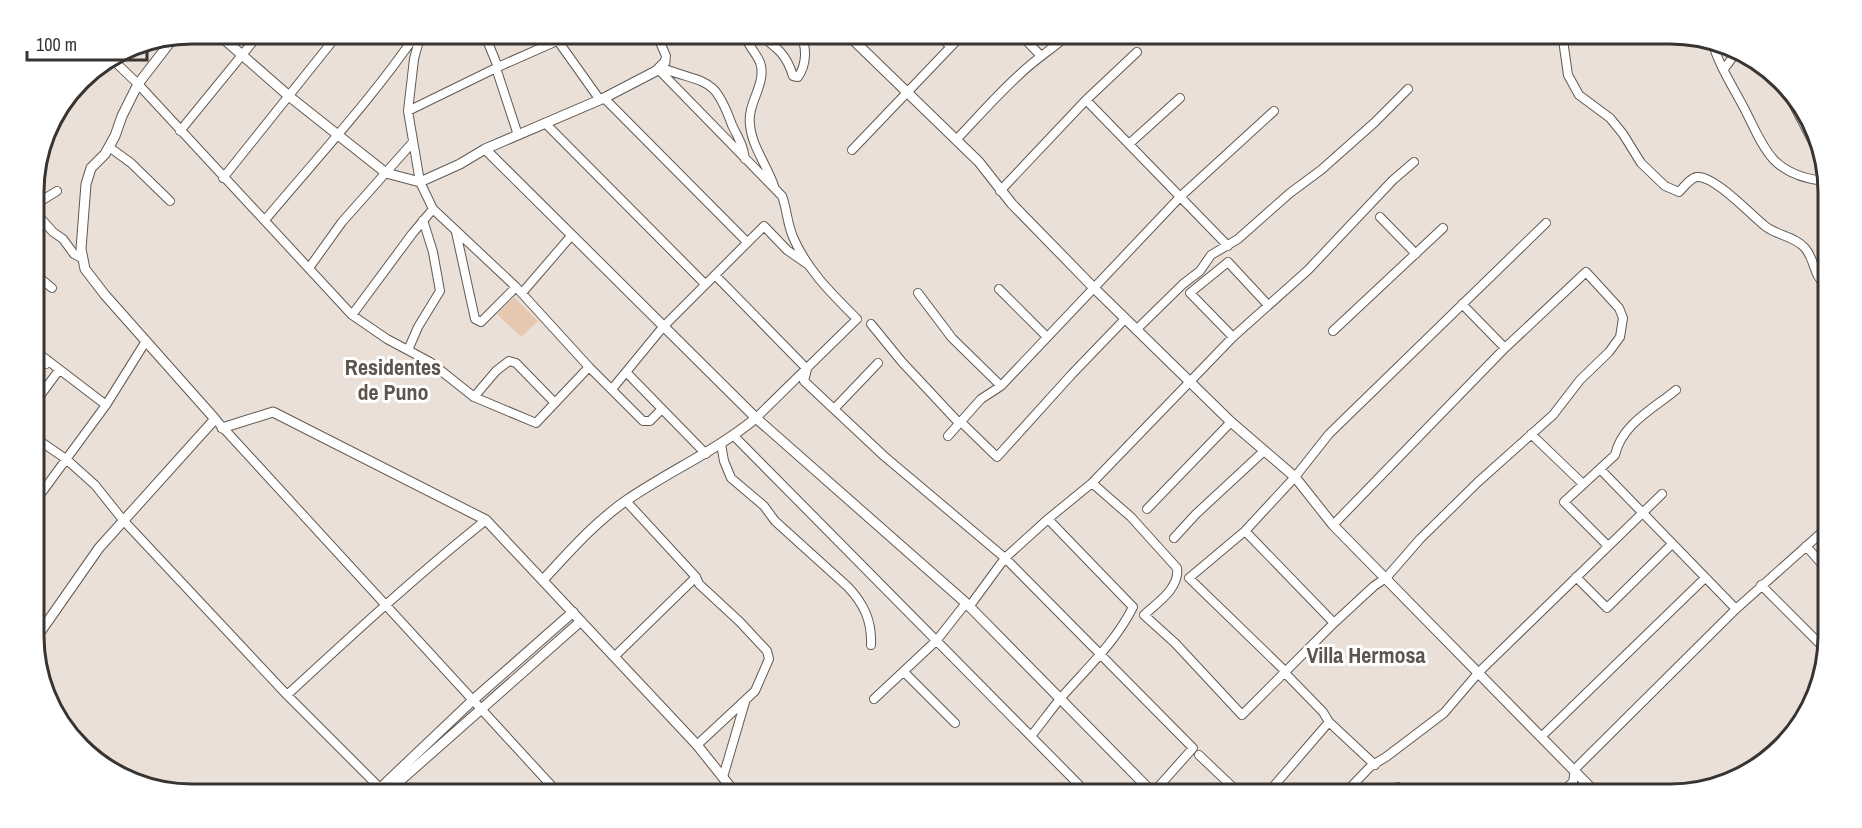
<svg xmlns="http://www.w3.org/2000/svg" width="1862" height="828" font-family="'Archivo Narrow',sans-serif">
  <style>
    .green { fill: #e6c8b1 }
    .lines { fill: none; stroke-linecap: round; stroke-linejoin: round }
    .minor-casing { stroke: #615952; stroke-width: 10 }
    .tertiary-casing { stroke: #615952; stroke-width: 11 }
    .minor { stroke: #fff; stroke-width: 8 }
    .tertiary { stroke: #fff; stroke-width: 9 }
    .labels { text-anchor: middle; stroke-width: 6; stroke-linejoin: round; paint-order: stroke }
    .neighbourhood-label { font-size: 22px; font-weight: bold; fill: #5c544d; stroke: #fff }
    .rim { fill: none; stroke: #383431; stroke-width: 3 }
  </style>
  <rect width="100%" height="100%" fill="#eae0d8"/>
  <!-- green -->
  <path class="green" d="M514,297L538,321L521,337L497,314Z"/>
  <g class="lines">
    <defs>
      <path id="minor" d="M421,33L414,59L408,111L420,182L433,209L516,287L589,367L643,421H650L662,409
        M484,33L498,67
        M555,33L558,41L600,100
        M656,33L666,56L665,62
        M746,33C745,45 759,54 761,66C765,86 747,104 750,125C752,147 767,165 774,186
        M757,33C776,47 786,53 793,76L798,77C807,64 807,47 800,33
        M937,33L950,46
        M1019,33L1041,56
        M1562,33L1568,75L1579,95L1610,118L1623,134L1641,163L1665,186L1679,192C1684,187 1690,178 1697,177C1714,175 1751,215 1765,226C1776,235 1796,237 1805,248C1816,261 1812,275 1828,288
        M1712,41C1718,64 1733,87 1744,108C1753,125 1761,146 1774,160C1788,174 1805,179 1824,181
        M111,58L138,84L352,315L387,339L430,362L474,397L536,423L589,367
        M496,68L518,135
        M662,68C707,85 714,75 732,125C738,138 743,144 745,159
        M1724,69L1738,50
        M659,70L782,196C787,209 787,223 793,237C807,270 832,294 857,319L756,418
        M1784,86L1814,144L1815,141
        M604,98L747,242
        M1086,100L1228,246
        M408,111L498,67L575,33
        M545,123L705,284
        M180,131L260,33
        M956,140C977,118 997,95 1019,75C1035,59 1054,48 1070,33
        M1129,144L1180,98
        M109,147L131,163L170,201
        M852,150L964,33
        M223,178L339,33
        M1000,191L1086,100L1137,52
        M33,200L37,214L53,232L63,239L74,254L83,259
        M36,204L57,191
        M1380,217L1416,254
        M265,220C316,159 372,99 417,33
        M456,232L475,319L481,322L516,287
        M309,268L342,222L413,142
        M34,273L52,288
        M715,275L807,369L804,381L884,456L1005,558L1193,748L1153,793
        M999,289L1047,337
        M522,293L571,236
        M918,293L952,338L1001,386
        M1462,304L1505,348
        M352,315L412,234L433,209
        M871,324L902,362L959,423
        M1136,330L1183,284L1200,271L1211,255L1238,239L1290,193L1321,170L1374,123L1408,89
        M1333,331L1443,228
        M1233,337L1190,293L1228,262L1268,305
        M34,350L106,405
        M408,350L418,327L440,291L433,252L423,220
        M34,359L46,364
        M627,373L706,454
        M612,389L663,327L764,226L787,250L807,264
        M474,397L496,371L509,361L516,363L555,403
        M34,404L59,370
        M835,408L878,363
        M215,419L560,795
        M961,422L997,457L1072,374L1125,319
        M1531,434L1583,484
        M734,436L1089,795
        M948,436L981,399L1001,386L1181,196L1274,111
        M34,437L66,459L95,485L123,520L287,695L384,792
        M721,444L724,461L731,478L764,506L775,521L848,587C864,604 872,621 871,645
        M1600,469L1736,609
        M1092,483L1131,517L1177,568C1180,588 1157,603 1144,615L1175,643L1242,715L1334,623L1374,586L1386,578L1420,539L1478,482L1553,415L1580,380L1609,352L1620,337L1623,318L1619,308L1586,272L1505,348L1333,525
        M626,501L696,577L699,584L740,622L767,651L769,659L755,691L697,745
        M34,503L106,405L146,341
        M1147,509L1231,422
        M1245,531L1334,623
        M1174,538L1196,514L1264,451
        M1608,546L1564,502L1615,455C1622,424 1653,409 1676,390
        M1806,546L1829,572
        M1576,577L1607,608L1672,544
        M1761,585L1826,650
        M969,607L1005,558L1048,519L1092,483L1233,337L1308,270L1393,180L1414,162
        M614,657L696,577
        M1285,671L1189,578L1245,531L1295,477L1329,434L1546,223
        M904,672L955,723
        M1284,672L1323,712L1329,722L1375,765
        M287,695C352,635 417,575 486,520
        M874,699L937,640L966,603
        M1031,736C1041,724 1050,711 1060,699C1086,669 1115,643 1133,607L1048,519
        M1541,737L1705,578
        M1199,755L1241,795
        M723,777L745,702
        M1398,787L1405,795
        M1266,795L1329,722
        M1343,795L1371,766L1386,757L1444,713L1479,672L1662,494
        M1558,795L1573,782L1575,769L1736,609L1829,526"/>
      <path id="tertiary" d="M217,33L290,97L386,173L420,182L460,164L485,149L604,98L656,71L665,62
        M846,33L979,162L1012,204L1094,288L1231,422L1295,477L1333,525L1598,795
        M485,149L756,418L966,603L1155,795
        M1824,181L1828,180
        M222,428L273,412L486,520L697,745L737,795
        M543,580C569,552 595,522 627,500C669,471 716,451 756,418
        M34,641L99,548L215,419L105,295L85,269L81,249L86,184L91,168L105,154L115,136L122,116L138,84L175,36
        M63,726L78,742
        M373,795L473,700L573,612
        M384,795L581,621"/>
    </defs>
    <!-- minor casing -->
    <use href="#minor" class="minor-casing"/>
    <!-- tertiary casing -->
    <use href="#tertiary" class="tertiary-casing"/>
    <!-- minor -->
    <use href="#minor" class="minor"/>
    <!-- tertiary -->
    <use href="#tertiary" class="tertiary"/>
  </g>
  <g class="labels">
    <!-- neighbourhood labels -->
    <g class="neighbourhood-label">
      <text x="393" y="375">Residentes<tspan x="393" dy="25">de Puno</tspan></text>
      <text x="1366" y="663">Villa Hermosa</text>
    </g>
  </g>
  <!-- crop -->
  <path d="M0 0H1862V828H0ZM192 44H1670A148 148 0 0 1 1818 192V636A148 148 0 0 1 1670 784H192A148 148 0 0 1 44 636V192A148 148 0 0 1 192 44Z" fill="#fff" fill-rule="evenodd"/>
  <path class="rim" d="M192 44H1670A148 148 0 0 1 1818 192V636A148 148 0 0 1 1670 784H192A148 148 0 0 1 44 636V192A148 148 0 0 1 192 44Z"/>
  <!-- scale -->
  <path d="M27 51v9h120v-9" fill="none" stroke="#383431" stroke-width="3"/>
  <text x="36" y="51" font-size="18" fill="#383431" stroke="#ffffff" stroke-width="4.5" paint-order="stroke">100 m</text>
</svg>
